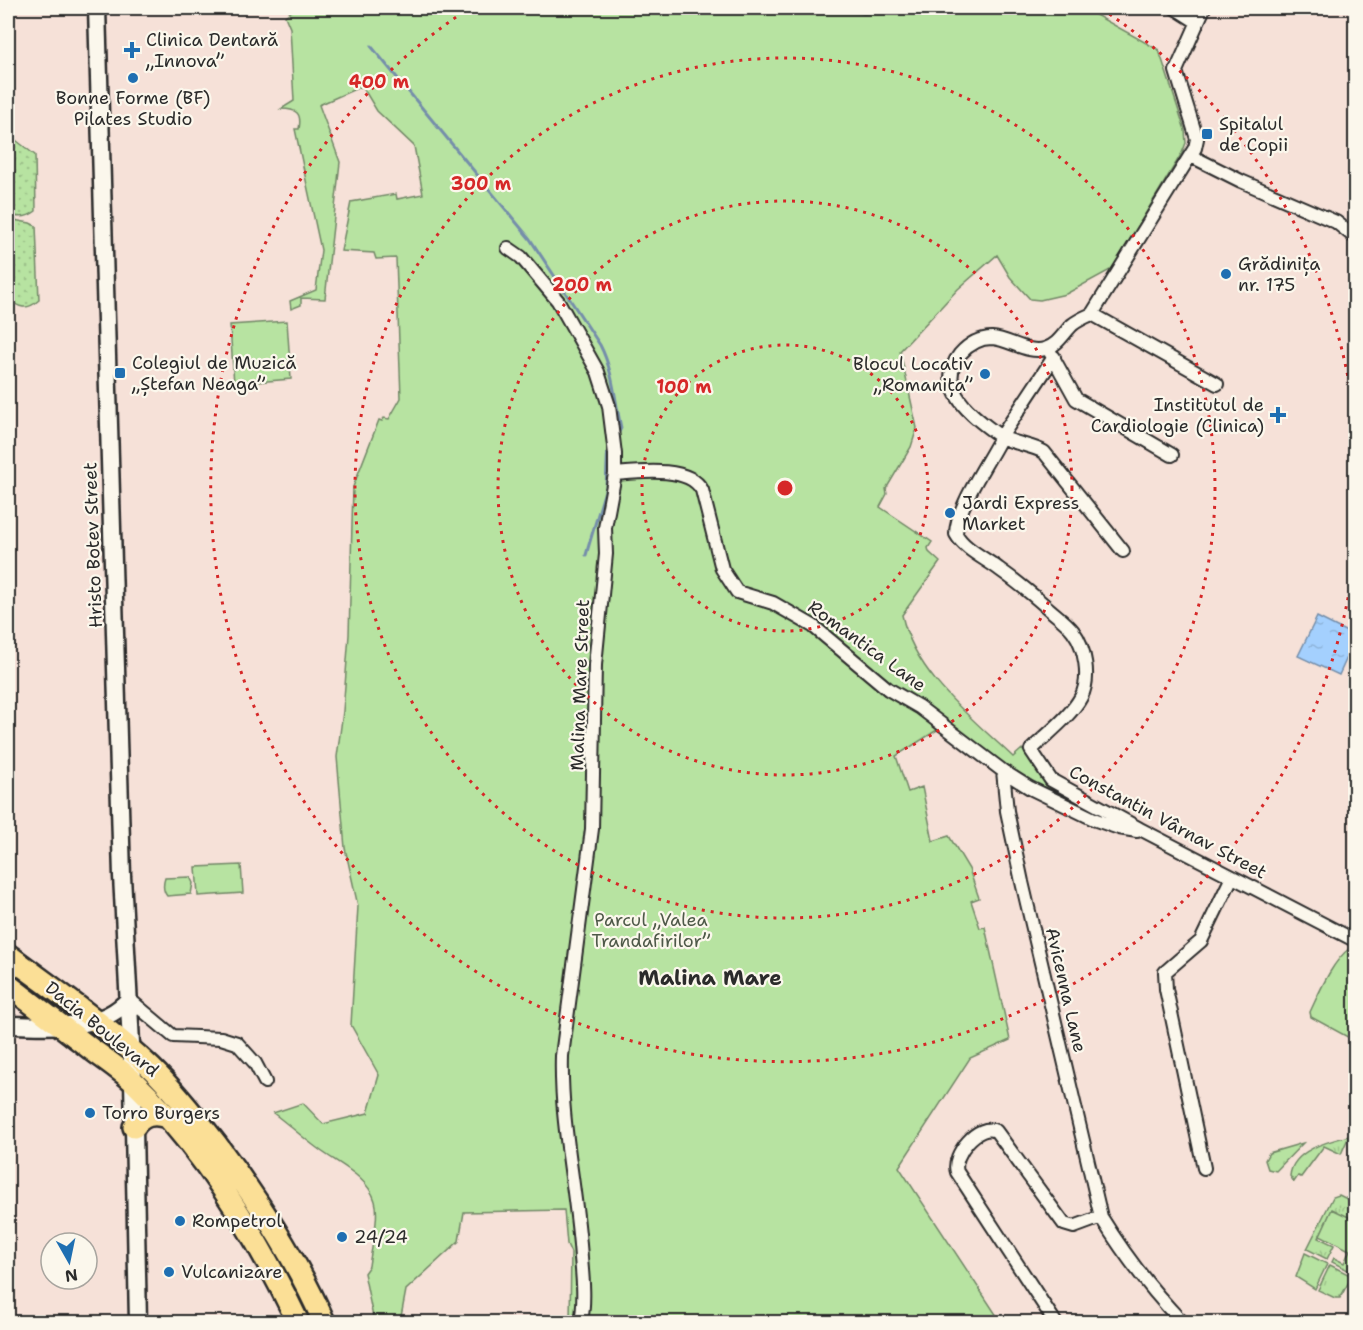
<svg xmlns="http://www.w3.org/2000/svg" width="1363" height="1330" font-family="'Shantell Sans',sans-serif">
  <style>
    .grass { fill: url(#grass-tufts); stroke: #718766; stroke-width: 1.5 }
    .park { fill: #b7e3a1; stroke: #718766; stroke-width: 1.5 }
    .garden { fill: url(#garden-dots); stroke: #718766; stroke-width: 1.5 }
    .water { fill: url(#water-ripples); stroke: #748eaa; stroke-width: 1.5 }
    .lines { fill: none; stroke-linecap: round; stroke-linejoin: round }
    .stream { stroke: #748eaa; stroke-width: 3 }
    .street-casing { stroke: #2b2b2b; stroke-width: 16 }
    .secondary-casing { stroke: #2b2b2b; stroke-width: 21 }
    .highway-casing { stroke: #2b2b2b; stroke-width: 26 }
    .street { stroke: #fbf7ec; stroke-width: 12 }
    .secondary { stroke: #fbf7ec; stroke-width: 16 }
    .highway { stroke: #fbdf96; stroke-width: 21 }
    .ring { fill: none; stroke: #d62828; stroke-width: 3; stroke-dasharray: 3 6 }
    .poi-dot { fill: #1f6fb2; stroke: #fbf7ec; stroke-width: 2 }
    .labels { text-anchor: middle; stroke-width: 4.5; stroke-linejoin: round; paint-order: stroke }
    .poi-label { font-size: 18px; fill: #2b2b2b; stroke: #fbf7ec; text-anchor: start }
    .street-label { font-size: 18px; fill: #2b2b2b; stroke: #fbf7ec }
    .park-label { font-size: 18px; fill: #4e5948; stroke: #fbf7ec }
    .quarter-label { font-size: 21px; font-weight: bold; fill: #2b2b2b; stroke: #fbf7ec }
    .centre { fill: #d62828; stroke: #fbf7ec; stroke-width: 3 }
    .ring-label { font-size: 18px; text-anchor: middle; font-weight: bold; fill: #d62828; stroke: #fbf7ec; stroke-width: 4.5; stroke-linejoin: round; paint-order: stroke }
  </style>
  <defs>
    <pattern id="grass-tufts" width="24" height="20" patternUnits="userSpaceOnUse" patternTransform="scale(1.5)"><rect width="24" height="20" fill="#b7e3a1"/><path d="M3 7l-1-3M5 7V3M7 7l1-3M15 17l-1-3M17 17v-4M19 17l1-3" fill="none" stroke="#9ec38b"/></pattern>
    <pattern id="garden-dots" width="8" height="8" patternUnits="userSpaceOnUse" patternTransform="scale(1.5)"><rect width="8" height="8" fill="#b7e3a1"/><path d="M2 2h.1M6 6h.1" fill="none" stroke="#9ec38b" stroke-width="1.8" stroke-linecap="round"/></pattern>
    <pattern id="water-ripples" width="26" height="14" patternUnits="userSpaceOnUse" patternTransform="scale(1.5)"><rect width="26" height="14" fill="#a4d0fe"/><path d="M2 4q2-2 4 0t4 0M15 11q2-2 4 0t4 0" fill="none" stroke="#8db3da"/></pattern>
  </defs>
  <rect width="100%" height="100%" fill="#f6e1d8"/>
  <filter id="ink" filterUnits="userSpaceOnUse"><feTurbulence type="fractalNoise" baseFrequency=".0167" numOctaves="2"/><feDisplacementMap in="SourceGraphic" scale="12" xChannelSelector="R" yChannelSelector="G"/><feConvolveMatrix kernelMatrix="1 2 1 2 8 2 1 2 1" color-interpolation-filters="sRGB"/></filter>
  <g filter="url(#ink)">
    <!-- grass -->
    <path class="grass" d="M8,965L71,1014V1016L68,1018L8,972Z
      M1349,1136L1341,1154L1324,1146L1301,1177L1298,1176L1294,1182L1290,1176C1292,1150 1329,1141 1349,1136Z
      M1303,1143L1276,1171L1268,1169L1265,1160L1269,1153Z
      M1339,1195L1355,1203V1220L1332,1210L1319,1238L1334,1245L1327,1259L1307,1249L1333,1197Z
      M1350,1250L1355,1253L1354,1273L1332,1262L1334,1258L1344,1263Z
      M1330,1265L1352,1276L1340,1298H1335L1318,1290Z"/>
    <!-- park -->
    <path class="park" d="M296,8H832L864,14L908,8H1090L1092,13L1159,50L1185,130L1186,143L1182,153L1112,269L1066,294L1040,300L1030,299L1010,277L997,255L958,289L900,351L917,428L911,447L886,489L887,494L880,507L932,542L928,548L929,552L940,562L902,615C915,675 971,717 1013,757L1022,749L1053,790L1028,781L948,723L896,756L908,792L922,787L933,841L949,836L969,869L979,898L971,901L980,928L985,927L1010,1040L970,1058L899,1167L1001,1322H570L571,1253L567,1244L564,1210L464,1212L459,1241L406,1290L400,1322H374L364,1273L369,1266C371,1249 380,1217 375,1201C368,1176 336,1163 317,1148C302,1137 288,1124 273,1113L303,1103L323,1124L368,1113L379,1075L351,1025L358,906L345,848L337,757L343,711L349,635L353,487L379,420L382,421L384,418L389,419L401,398L396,258L376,259L374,253L341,251L351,202L396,194L397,199L423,194L414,146L377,111L362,86L319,105L340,162L325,299L301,298V305L291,309L290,301L316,290L321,250L295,129H299C302,113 297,109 281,109L294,101L290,28L285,16Z
      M287,321L291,379L234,384L230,325Z
      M241,865L243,893L198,896L196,867Z
      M190,877L193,883L191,894L167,896C163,891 163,884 165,878Z
      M1350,948L1355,950V1041L1311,1017L1310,1012C1319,993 1332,961 1350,948Z
      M1332,1209L1355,1220V1253L1320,1235Z
      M1305,1253L1327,1264L1315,1289L1296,1277Z"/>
    <!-- garden -->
    <path class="garden" d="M8,134L35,155L36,211C27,218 18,219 8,213Z
      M8,219L30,223L36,226L39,300C27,311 19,308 8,299Z"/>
    <!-- water -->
    <path class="water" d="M1317,617L1355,636V640L1339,675L1298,656Z"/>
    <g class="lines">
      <!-- stream -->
      <path class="stream" d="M371,46L530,239L600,345C613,370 615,400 621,428L619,432
        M586,555L606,487L608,440"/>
      <defs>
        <path id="street" d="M1175,8L1197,22
          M1204,8L1176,71L1197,139L1195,148L1092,314C1085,317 1078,320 1072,325C1063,334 1058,345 1045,349C1028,354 1009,339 992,338C979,338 968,345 960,354C933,389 975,418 1001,437C989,461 956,508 956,534C964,549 986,559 999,569C1016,581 1033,595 1049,609C1057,616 1067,623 1073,631C1085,647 1091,678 1081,697C1071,716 1046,735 1031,750L1051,780L1140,829L1356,941
          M1191,156L1241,181L1336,222L1356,238
          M508,248L521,257L558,301L598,372L609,406L615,454V474L605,528L606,554L595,665L592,829L562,1056C560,1123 577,1191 581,1258C583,1280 585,1301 581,1322
          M1092,314L1217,384
          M1050,352L1076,399L1172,455
          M1054,357L1001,437C1016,444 1031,445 1044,452L1123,551
          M615,474C638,472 689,465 702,490L722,569L737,592L773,603L813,626L888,689L919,707L1003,771L1030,788L1096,820L1119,828L1137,831
          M1003,771L1007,811L1022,882L1101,1217C1124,1254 1151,1290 1182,1322
          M129,999L173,1036L221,1038L237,1043L255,1063L265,1082
          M1204,1168L1166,989L1165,972L1201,941L1232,877
          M1055,1322L957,1172C951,1155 979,1122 996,1131L1064,1224L1074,1227L1101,1217"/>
        <path id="secondary" d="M97,8L122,876L133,1080L138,1322
          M8,1025C48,1025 100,1033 129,999"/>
        <path id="highway" d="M8,955C56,991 107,1026 151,1068C174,1090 196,1118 216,1144C258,1200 296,1258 324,1322
          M8,985C35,1006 63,1027 91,1049C105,1059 121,1070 134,1082C203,1148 257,1236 298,1322
          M134,1127C142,1115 153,1112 167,1117"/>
      </defs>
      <!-- street casing -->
      <use href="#street" class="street-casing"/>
      <!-- secondary casing -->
      <use href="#secondary" class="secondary-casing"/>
      <!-- highway casing -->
      <use href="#highway" class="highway-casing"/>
      <!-- street -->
      <use href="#street" class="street"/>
      <!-- secondary -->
      <use href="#secondary" class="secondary"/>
      <!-- highway -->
      <use href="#highway" class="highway"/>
    </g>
  </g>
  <!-- distance rings -->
  <g class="ring">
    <circle cx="785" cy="488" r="143"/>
    <circle cx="785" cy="488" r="287"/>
    <circle cx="785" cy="488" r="430"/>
    <path d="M1355 553A574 574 0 1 1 468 9M1102 9A574 574 0 0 1 1355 423"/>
  </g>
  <!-- markers -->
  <g class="poi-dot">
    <path d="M129 41h6v6h6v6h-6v6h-6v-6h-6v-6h6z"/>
    <circle cx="133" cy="78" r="6"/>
    <rect x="1201" y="128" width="12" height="12" rx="3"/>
    <circle cx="1226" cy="274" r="6"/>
    <rect x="114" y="367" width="12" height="12" rx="3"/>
    <circle cx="985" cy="374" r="6"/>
    <path d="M1275 406h6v6h6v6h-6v6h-6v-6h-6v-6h6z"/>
    <circle cx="950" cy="513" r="6"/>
    <circle cx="90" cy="1113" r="6"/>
    <circle cx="180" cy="1221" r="6"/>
    <circle cx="342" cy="1237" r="6"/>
    <circle cx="169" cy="1272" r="6"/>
  </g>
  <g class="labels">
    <!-- poi labels -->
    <g class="poi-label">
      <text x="146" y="46">Clinica Dentară<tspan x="146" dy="21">„Innova”</tspan></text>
      <text x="133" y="104" text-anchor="middle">Bonne Forme (BF)<tspan x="133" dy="21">Pilates Studio</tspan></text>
      <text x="1219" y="130">Spitalul<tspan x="1219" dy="21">de Copii</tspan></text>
      <text x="1238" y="270">Grădinița<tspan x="1238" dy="21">nr. 175</tspan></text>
      <text x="132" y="369">Colegiul de Muzică<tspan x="132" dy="21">„Ștefan Neaga”</tspan></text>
      <text x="973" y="370" text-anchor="end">Blocul Locativ<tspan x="973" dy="21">„Romanița”</tspan></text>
      <text x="1264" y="411" text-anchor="end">Institutul de<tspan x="1264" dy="21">Cardiologie (Clinica)</tspan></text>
      <text x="962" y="509">Jardi Express<tspan x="962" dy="21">Market</tspan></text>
      <text x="102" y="1119">Torro Burgers</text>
      <text x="192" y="1227">Rompetrol</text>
      <text x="354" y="1243">24/24</text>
      <text x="181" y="1278">Vulcanizare</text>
    </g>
    <!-- street labels -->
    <g class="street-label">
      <text transform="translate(93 545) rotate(-92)" y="6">Hristo Botev Street</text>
      <text transform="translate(867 646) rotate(36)" y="6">Romantica Lane</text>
      <text transform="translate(580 685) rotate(-88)" y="6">Malina Mare Street</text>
      <text transform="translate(1168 822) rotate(28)" y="6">Constantin Vârnav Street</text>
      <text transform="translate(1066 990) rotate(77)" y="6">Avicenna Lane</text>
      <text transform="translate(102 1029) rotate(39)" y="6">Dacia Boulevard</text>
    </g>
    <!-- park labels -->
    <g class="park-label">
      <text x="651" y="926">Parcul „Valea<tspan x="651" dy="21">Trandafirilor”</tspan></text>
    </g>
    <!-- quarter labels -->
    <g class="quarter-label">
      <text x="710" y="985">Malina Mare</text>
    </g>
  </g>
  <circle cx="785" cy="488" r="9" class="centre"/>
  <g class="ring-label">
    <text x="379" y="88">400 m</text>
    <text x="481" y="190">300 m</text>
    <text x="582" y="291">200 m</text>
    <text x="684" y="393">100 m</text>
  </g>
  <!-- margin -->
  <rect width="1363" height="1330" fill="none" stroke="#fbf7ec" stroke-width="30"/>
  <rect x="15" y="15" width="1333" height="1300" fill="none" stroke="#2b2b2b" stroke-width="2" filter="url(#ink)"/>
  <!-- north arrow -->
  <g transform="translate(69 1261) rotate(171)"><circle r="28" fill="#fbf7ec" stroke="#a8a59f" stroke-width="1.5"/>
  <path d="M0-4.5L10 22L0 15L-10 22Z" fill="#1f6fb2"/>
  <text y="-9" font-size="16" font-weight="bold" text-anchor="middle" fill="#2b2b2b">N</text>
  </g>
</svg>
